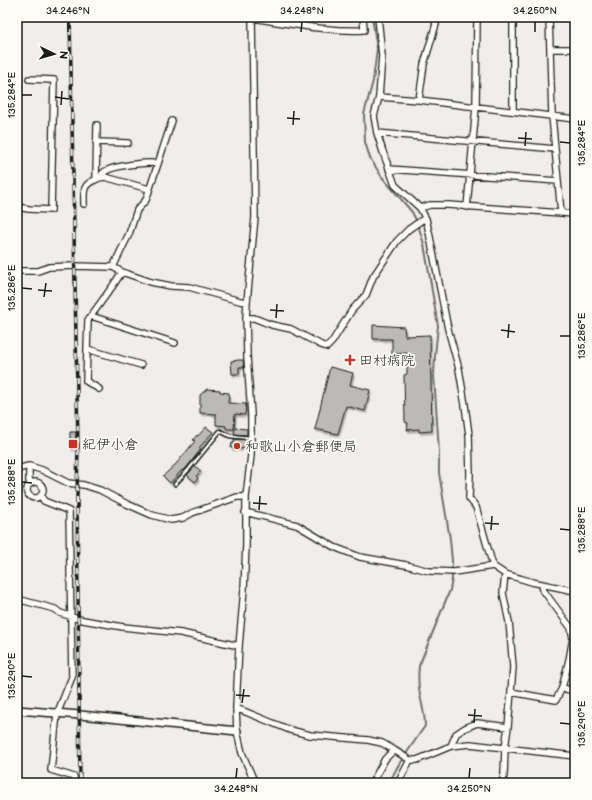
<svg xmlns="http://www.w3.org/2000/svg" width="592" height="800" font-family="'Balsamiq Sans','Klee One',sans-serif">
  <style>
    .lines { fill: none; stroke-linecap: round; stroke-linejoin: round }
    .stream { stroke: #706f6d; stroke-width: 2 }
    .building { fill: #bbbab6; stroke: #1c1c1c; filter: url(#shadow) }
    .service-casing { stroke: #1c1c1c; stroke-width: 5.5 }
    .minor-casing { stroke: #1c1c1c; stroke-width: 8 }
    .tertiary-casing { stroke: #1c1c1c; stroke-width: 10 }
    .service { stroke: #fdfcf7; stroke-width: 2.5 }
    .minor { stroke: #fdfcf7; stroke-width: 5.5 }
    .tertiary { stroke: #fdfcf7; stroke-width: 7 }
    .rail-casing { stroke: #1c1c1c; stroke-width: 3.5 }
    .rail { stroke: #fdfcf7; stroke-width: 2; stroke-dasharray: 6; stroke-linecap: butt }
    .ticks { fill: none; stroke: #1c1c1c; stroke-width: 1.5 }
    .poi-dot { fill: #c8321e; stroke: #fdfcf7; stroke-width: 1.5 }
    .labels { text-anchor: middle; stroke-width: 3.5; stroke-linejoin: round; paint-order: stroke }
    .poi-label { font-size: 14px; fill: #1c1c1c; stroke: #fdfcf7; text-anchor: start }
    .neatline { fill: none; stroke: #1c1c1c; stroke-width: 1.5 }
    .ticks-label { font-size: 10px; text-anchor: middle; fill: #1c1c1c }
  </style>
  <defs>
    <filter id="shadow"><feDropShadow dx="1.5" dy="2.5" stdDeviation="0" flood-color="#0004"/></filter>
  </defs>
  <rect width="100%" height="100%" fill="#f0eeea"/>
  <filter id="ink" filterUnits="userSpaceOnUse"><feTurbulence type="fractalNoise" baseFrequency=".025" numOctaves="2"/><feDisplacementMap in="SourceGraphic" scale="8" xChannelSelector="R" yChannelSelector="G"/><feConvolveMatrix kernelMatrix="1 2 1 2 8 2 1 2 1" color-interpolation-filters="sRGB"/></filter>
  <g filter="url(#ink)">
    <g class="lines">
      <!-- stream -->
      <path class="stream" d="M372,17L377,49L373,81L364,114L365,142L370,158L382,177L412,212L417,222L424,244L438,326L435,355L434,375L439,452V473L450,539L452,561V579L450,590L419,666C418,676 418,685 420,695C422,705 425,715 425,726L399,764L389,783"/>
    </g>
    <!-- building -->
    <path class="building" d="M373,325L404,327L405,336L430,335L432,431L419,432V429L407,430L408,423L405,422L404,375L407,374V353L392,354V339H373Z
      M239,360H243L244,367H239V374H232L231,361Z
      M330,367L353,373L350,385L370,390L365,411L346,406L338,434L315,429Z
      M207,389L220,390V392L229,393L228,403L246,404L245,415L235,414L234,429H226V426L216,425V414L200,413V395Z
      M206,427L213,432L199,448L201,449L187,467L183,471L182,470L170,483L163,476L176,464L195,441L193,440L197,435L198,436Z
      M235,428L247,429V435L234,434Z
      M70,432H76L75,448H70Z
      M234,439L247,440V449L231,448L232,443H234Z
      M195,466L201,471L196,476L198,478L195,482L187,475Z"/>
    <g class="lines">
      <defs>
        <path id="service" d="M175,484L189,469L220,431L230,436L251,438"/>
        <path id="minor" d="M252,17L255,217L247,302L246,318L247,356L251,414V455L246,497V545L244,589L239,646L236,708L237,731L242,753L255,783
          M378,17L382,56L379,97L374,116L377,133L383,152L395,185L420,208L426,219L429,232L448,329L459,369L465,405L469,435L470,474L469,498L476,507L493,566L505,574L532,582L575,591
          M549,17L552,116L561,213
          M252,18C288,23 327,32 364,30L363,17
          M551,49H575
          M379,97L419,100L575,119
          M419,100L424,64L436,24L433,17
          M513,111V17
          M377,133L555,149
          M96,142L128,143
          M389,169L558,181
          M101,177C102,174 101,174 104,172C112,166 148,161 158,164
          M96,179L97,125
          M84,204C84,192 82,185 95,180C98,178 101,177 105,177L149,189
          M17,207L29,209L51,210L54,80L29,79
          M467,207L476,107L477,18L478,17
          M420,208L430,205H448L575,214
          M113,267L129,234L137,210L146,200L172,121
          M17,271H38L49,267L74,266L113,267L122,272L151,282L171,286L189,287L240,301L247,302
          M91,316L175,343
          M246,318H254L272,325L291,329L321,345L327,347L332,342L352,310L366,295L373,277L397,241L409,229L422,220L426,219
          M87,349L141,365
          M99,389L86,381L88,320L112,287L122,272
          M29,466V481L32,483
          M17,469L29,466L42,470L68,483L84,485L100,490L127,504L152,515L171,520L183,518L192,513L237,497H246
          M27 490a8 8 0 1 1 16 0a8 8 0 1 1-16 0Z
          M41,496L44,501L69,511L72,677L57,714L51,770L74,777L75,783
          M245,512L297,525L334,547L360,557L406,565L429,571L454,572L493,566
          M505,574L503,593L509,622L513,667L511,692
          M542,584L543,590L571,628L573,638L569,660L562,688
          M17,599L55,609L60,613L83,620L123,627L181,633L239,646
          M236,708L290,730L310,735L368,740L382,743L394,750L410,760H417L451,746L470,744L575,756
          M451,746L456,734L465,728L477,723L508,727L511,692L556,700L562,688L575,691
          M372,783L385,759L394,750
          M398,783L410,760
          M502,783L504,775L505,748L508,727"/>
        <path id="tertiary" d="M17,710L80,715L237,731"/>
      </defs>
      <!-- service casing -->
      <use href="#service" class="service-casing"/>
      <!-- minor casing -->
      <use href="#minor" class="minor-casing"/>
      <!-- tertiary casing -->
      <use href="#tertiary" class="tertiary-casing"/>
      <!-- service -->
      <use href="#service" class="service"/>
      <!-- minor -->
      <use href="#minor" class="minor"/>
      <!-- tertiary -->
      <use href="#tertiary" class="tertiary"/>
      <defs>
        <path id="rail" d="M70,17L78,444L77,498L80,783"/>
      </defs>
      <!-- rail casing -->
      <use href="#rail" class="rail-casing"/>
      <!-- rail -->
      <use href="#rail" class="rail"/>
    </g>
  </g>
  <!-- ticks -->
  <path class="ticks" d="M68,32V22M301,32L302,22M535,32V22M22,95H32M55,97L69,99M61,105L62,91M287,118L300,119M293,125L294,111M518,138L532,139M560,142L570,143M525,146L526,132M22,288L32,289M38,290L52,291M44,297L46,283M270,310L284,311M276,318L277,304M501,330L515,332M560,336H570M508,338L509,324M22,482L32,483M253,503L267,504M259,510L260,496M485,523L499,524M560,529L570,530M491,530L492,516M22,676L32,677M236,695L250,696M242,703L244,689M468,715L482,716M474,723L475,709M560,723L570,724M236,778L237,768M469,778L470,768"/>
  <!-- markers -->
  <g class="poi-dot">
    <path d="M348 354h4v4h4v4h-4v4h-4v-4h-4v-4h4z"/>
    <rect x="68" y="439" width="10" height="10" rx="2"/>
    <circle cx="237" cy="446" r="4"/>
  </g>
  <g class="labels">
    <!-- poi labels -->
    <g class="poi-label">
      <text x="359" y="365">田村病院</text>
      <text x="82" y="449">紀伊小倉</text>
      <text x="245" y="451">和歌山小倉郵便局</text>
    </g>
  </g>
  <!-- margin -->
  <rect width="592" height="800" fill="none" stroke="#fdfcf7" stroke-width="44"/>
  <!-- north arrow -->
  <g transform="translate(54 54) rotate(95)" stroke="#fdfcf7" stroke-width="3" paint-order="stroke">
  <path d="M0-3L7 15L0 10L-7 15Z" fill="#1c1c1c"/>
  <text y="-6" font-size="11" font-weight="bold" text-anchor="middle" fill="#1c1c1c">N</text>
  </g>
  <rect x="22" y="22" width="548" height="756" class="neatline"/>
  <g class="ticks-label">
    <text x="68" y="14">34.246°N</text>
    <text x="302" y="14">34.248°N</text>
    <text x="535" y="14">34.250°N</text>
    <text transform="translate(11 95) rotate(-90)" y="4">135.284°E</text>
    <text transform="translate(581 143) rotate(-90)" y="4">135.284°E</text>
    <text transform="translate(11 288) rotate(-90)" y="4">135.286°E</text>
    <text transform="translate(581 336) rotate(-90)" y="4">135.286°E</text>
    <text transform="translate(11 482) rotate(-90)" y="4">135.288°E</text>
    <text transform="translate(581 530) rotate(-90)" y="4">135.288°E</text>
    <text transform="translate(11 676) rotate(-90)" y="4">135.290°E</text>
    <text transform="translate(581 724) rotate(-90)" y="4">135.290°E</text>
    <text x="236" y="792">34.248°N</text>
    <text x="469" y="792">34.250°N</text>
  </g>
</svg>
